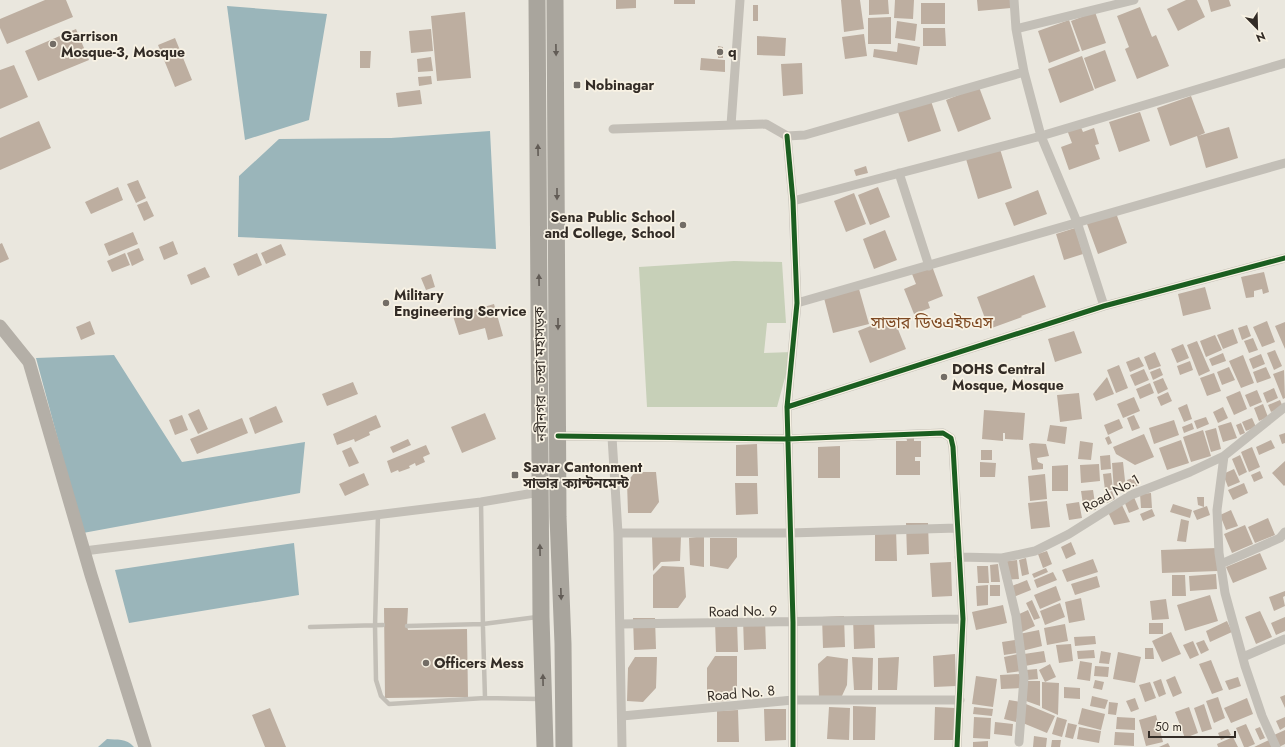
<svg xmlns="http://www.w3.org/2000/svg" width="1285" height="747" font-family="Jost,'Noto Sans Bengali',sans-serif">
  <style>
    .green { fill: #c7d0b8 }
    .water { fill: #9ab5ba }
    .building { fill: #bdaea0 }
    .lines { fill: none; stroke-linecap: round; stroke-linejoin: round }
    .lane { stroke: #c3bfb7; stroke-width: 4.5 }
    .street { stroke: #c3bfb7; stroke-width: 9 }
    .secondary { stroke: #b4afa7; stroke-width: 13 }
    .highway { stroke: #a9a59d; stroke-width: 17 }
    .cycleway-casing { stroke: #f8f2e4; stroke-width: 8 }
    .cycleway { stroke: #1b5e20; stroke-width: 5 }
    .oneway { fill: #625c56 }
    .poi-dot { fill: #736d66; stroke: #f8f2e4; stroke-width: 1.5 }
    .labels { text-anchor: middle; stroke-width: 3.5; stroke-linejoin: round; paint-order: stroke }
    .poi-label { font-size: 14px; font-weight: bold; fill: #332c26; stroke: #f8f2e4; text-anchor: start }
    .street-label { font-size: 14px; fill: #332c26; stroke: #f8f2e4 }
    .quarter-label { font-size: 16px; fill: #7e4922; stroke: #f8f2e4 }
  </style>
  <rect width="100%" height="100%" fill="#eae7de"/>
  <!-- green -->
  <path class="green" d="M734,261L782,262L786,323H767L764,353L792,352L777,407H647L639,267Z"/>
  <!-- water -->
  <path class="water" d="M227,6L327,14L309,120L245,140Z
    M490,131L496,249L238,237L239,176L279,139L391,138Z
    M114,355L182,462L305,442L300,493L83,533L36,358Z
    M294,543L299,595L129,623L115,570Z
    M107,739C117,740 126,738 134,747H98Z"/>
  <!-- building -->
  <path class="building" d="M45,0H66L73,17L7,44L0,28V19Z
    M616,0H636V8L616,9Z
    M674,0H695V4H674Z
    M841,0H860L864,29L844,32Z
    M869,0H888L889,14L869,15Z
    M895,0H914L913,19L894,18Z
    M977,0H1010L1011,8L978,11Z
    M1186,0H1197L1205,17L1178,31L1167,9Z
    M1208,0H1229L1231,6L1211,12Z
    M921,3H945V24H921Z
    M753,5H758V21H753Z
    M1140,7L1152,37L1156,35L1169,66L1137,79L1125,49L1129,47L1117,16Z
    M465,12L471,78L437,81L431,16Z
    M1095,12L1106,43L1082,51L1071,21Z
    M891,17V44H868V18Z
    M1069,20L1080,51L1049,63L1038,31Z
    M897,21L917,24L915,41L895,38Z
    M923,28H945L946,46H923Z
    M76,29L89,60L38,81L25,51Z
    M431,29L433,51L411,53L409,31Z
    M864,34L867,56L845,59L842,37Z
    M757,36L786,38L785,56L757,55Z
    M175,38L192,80L175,87L158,45Z
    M898,43L920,47L917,65L873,57L874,49L897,52Z
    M718,46L723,47V58H718Z
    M1105,50L1116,81L1095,89L1084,58Z
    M360,51H371L370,68H360Z
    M1082,56L1094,90L1060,103L1048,69Z
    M431,57L433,71L418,72L417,59Z
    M701,58L725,60V72L700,70Z
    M802,63L803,94L783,96L781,64Z
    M14,65L28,97L0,109V70Z
    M431,76L432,84L419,86L418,77Z
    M979,87L991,119L958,132L946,100Z
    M420,90L422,104L398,107L396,93Z
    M1191,96L1205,133L1198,136L1229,127L1238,158L1206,168L1197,136L1170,146L1157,108Z
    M931,101L941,131L908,142L898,112Z
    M1140,112L1150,141L1119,152L1109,122Z
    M39,121L51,148L0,170V138Z
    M1080,125L1083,132L1094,128L1099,144L1095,145L1100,159L1069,170L1061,147L1072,143L1067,130Z
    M1000,149L1012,188L978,199L966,159Z
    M866,166L868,173L856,176L854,170Z
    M138,180L146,198L136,203L127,184Z
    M118,187L123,200L91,214L85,202Z
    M878,187L890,217L870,225L858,195Z
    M1038,190L1047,214L1014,226L1005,203Z
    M854,193L866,224L846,232L834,201Z
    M147,201L154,216L144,221L137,205Z
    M1116,213L1127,243L1098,254L1087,224Z
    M1075,228L1083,254L1064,260L1056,234Z
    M885,230L897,260L874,269L863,239Z
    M133,232L138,244L109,256L104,244Z
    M173,241L178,254L164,260L159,247Z
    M2,243L9,259L0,263V244Z
    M281,244L286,255L266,264L261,253Z
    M139,248L144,260L132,266L127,253Z
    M125,253L130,265L112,272L107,261Z
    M257,253L262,265L238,276L233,264Z
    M932,266L943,296L928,302L930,308L914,314L904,289L916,284L912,274Z
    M205,267L210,277L191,285L187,275Z
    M1264,272L1269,292L1263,294L1262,289L1254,291V297L1246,298L1241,277Z
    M431,274L435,287L426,290L421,278Z
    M1034,275L1046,307L1021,316L1022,317L989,329L977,297Z
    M1205,287L1211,309L1183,316L1178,294Z
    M859,289L869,324L833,333L824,298Z
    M494,304L503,336L488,340L485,328L459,335L453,316Z
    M893,317L906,349L870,363L858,331Z
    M90,321L95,334L81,340L76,327Z
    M1267,321L1275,342L1262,347L1253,327Z
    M1285,322V349L1275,326Z
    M1247,325L1251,336L1242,340L1238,328Z
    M1233,329L1238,343L1223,349L1217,335Z
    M1074,331L1082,353L1055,362L1048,339Z
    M1215,335L1222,350L1206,357L1200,341Z
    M1253,338L1258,350L1249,353L1244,341Z
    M1197,341L1210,371L1199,376L1187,345Z
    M1183,344L1189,358L1177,363L1171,349Z
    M1275,350L1282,366L1274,370L1267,353Z
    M1155,352L1161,366L1149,370L1144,357Z
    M1223,353L1226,361L1212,366L1209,359Z
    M1261,354L1265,364L1253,369L1249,359Z
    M1243,355L1254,383L1241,388L1229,361Z
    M1139,357L1144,366L1130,372L1126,362Z
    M1190,361L1193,370L1180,375L1177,366Z
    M1119,365L1128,388L1116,393L1107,370Z
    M1229,367L1235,380L1222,385L1217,372Z
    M1266,367L1271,378L1257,383L1253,372Z
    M1160,368L1163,375L1153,380L1150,372Z
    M1144,369L1149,380L1135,386L1130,375Z
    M1284,370L1285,398L1283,399L1273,374Z
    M1214,373L1221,391L1207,396L1200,378Z
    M1107,377L1114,394L1096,401L1093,394Z
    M1163,378L1168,389L1158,394L1153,382Z
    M353,382L358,394L327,406L322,394Z
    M1150,383L1154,393L1140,399L1136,389Z
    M1274,388L1278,398L1267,403L1263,393Z
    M1257,390L1262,402L1250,407L1245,395Z
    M1240,391L1247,409L1234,415L1226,397Z
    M1168,392L1172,401L1161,406L1157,397Z
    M1079,393L1082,419L1060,422L1057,395Z
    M1134,397L1140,411L1123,418L1117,404Z
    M1280,400L1283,407L1271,412L1268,405Z
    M1187,404L1192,419L1184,422L1178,408Z
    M1263,404L1268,417L1259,421L1254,408Z
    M276,406L283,422L255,434L249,418Z
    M1223,407L1228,418L1218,423L1213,412Z
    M199,409L208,429L198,434L188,414Z
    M984,410L1025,413L1023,440L1005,439V433H1003V441L982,439Z
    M485,413L496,439L462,453L451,427Z
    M182,415L188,430L175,435L169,420Z
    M376,415L381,427L369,432L370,435L355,442L354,439L337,445L333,434Z
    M1134,415L1140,428L1132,431L1127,418Z
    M1206,417L1209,424L1197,429L1194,421Z
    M242,418L248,433L197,454L190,439Z
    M1252,418L1256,427L1246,431L1242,422Z
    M1119,419L1123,428L1108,435L1104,425Z
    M1174,420L1179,435L1154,444L1149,428Z
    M1231,422L1237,438L1223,442L1218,426Z
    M1192,423L1194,429L1184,433L1182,427Z
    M1241,423L1245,433L1240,435L1236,425Z
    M1050,425L1067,427L1065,444L1047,441Z
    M1216,428L1221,449L1211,452L1205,431Z
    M1203,430L1211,456L1191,462L1183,437Z
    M1285,433V443L1282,444L1279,435Z
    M1144,434L1154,457L1135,465L1116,454L1113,447Z
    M906,436H914V441H921V457H915V461H920V475H896V441H907Z
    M1109,436L1112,443L1108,445L1105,438Z
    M408,439L411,445L393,453L390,447Z
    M1181,440L1189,463L1167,470L1159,448Z
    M1271,440L1275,448L1259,455L1256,447Z
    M1080,441L1093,443L1091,460L1078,459Z
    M1032,443L1046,444L1049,456L1037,458L1038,462L1043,464V469L1032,470L1029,444Z
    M757,444L758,476H736V445Z
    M426,445L430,454L423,457L425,462L416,466L415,463L409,466L410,468L399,472L398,470L391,473L387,461Z
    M840,446V478H818V447Z
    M351,447L359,463L349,467L342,451Z
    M1252,447L1260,467L1249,472L1241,452Z
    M981,450H992V460H981Z
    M1110,455L1111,469L1101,470L1100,456Z
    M1240,455L1247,472L1239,476L1232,459Z
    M1285,461V485L1284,486L1272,473Z
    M980,462L996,463L995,477H980Z
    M1123,462L1126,490L1114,491L1112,463Z
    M1099,464L1100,481L1081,483L1080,465Z
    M1068,465V491H1052V466Z
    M1234,469L1240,482L1228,487L1223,474Z
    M1260,471L1263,478L1254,482L1251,475Z
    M635,472H656L659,502L651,513H628L627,482Z
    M364,473L369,485L345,496L339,484Z
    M1111,473L1113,490H1105L1103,474Z
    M1045,474L1047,499L1030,501L1028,476Z
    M1135,477L1139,485L1130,489L1127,480Z
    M735,483H757L758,514L736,515Z
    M1244,483L1248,493L1233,500L1228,490Z
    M1093,490L1096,510L1084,511L1081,491Z
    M1112,491L1115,499L1107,503L1103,495Z
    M1151,493L1152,508H1141L1140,494Z
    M1134,497L1139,509L1129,513L1124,501Z
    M1197,497H1204V507L1198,505Z
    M1047,501L1050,527L1031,529L1028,503Z
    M1079,502L1082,518L1069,520L1066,504Z
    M1173,504L1192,510L1190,518L1170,512Z
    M1122,505L1130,522L1114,525L1108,512Z
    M1207,506L1210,515L1197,520L1193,511Z
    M1152,509L1155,516L1143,521L1140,514Z
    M1231,510L1238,526L1226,530L1220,515Z
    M1268,518L1275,535L1255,543L1248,527Z
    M1181,519L1189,521L1186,542L1177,541Z
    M906,523H928L929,554L907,555Z
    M1245,525L1253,544L1232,553L1224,534Z
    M896,529L897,561H875V530Z
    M681,536L680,561L661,562L653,571L652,537Z
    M704,536V567L690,565L689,538Z
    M710,538H737V557L728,569L710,566Z
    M1071,542L1076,554L1066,559L1061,547Z
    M1217,548L1218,571L1162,573L1161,550Z
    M1047,551L1052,564L1043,568L1038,554Z
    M1260,553L1267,569L1233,583L1226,567Z
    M1026,558L1029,574L1022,576L1019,560Z
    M1093,559L1098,572L1067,582L1062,570Z
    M1017,560L1019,579L1003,580L1001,562Z
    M951,562L952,596L932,597L930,563Z
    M998,564L1000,582H991L990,565Z
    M662,566L684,567L686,597L678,608H653V575Z
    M977,566H988L989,583H978Z
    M1046,568L1048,572L1034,578L1032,574Z
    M1053,572L1057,580L1037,588L1034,580Z
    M1216,574L1217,589L1190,591L1189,576Z
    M1172,575H1185L1186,596H1172Z
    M1097,576L1100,587L1075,595L1071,584Z
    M1027,580L1031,590L1011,598L1007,588Z
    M988,585V605L977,606L976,586Z
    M990,585H1000V596H990Z
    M1056,586L1061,600L1040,609L1034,595Z
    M1285,591V596L1283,597L1285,606L1274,611L1269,597Z
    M1210,595L1218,621L1185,631L1177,605Z
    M1081,598L1085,620L1069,623L1065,602Z
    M1166,599L1169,619L1152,620L1150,601Z
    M1032,600L1040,618L1034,620L1026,603Z
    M1060,603L1065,617L1045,625L1040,611Z
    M1003,605L1007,623L976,630L972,612Z
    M384,608H408L407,626L408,630L467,629L468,697L385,698Z
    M1028,610L1035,626L1022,632L1015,616Z
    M1260,611L1272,637L1256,644L1245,617Z
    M844,616L845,647L823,648L822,617Z
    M874,616L875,648L854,649L853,617Z
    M1285,617V631L1276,635L1271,623Z
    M633,618H655L656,649L634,650Z
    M743,618H765L766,649L744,650Z
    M737,620L738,652H716L715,621Z
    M1227,621L1232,632L1210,642L1206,631Z
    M1149,623H1163V634H1149Z
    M1065,624L1068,641L1047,645L1044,628Z
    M1039,630L1042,646L1022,651L1019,634Z
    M1171,632L1181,654L1162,662L1152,641Z
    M1095,636L1096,644L1075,646L1074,637Z
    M1015,640L1017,653L1004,655L1002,642Z
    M1204,640L1209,650L1201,654L1196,643Z
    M1193,641L1199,655L1190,659L1183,645Z
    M1071,644L1073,661L1059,663L1056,645Z
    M1145,648H1153L1154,659H1145Z
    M1094,650L1095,658L1078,659L1077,651Z
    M1044,651L1046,662L1025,666L1024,654Z
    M1101,651L1111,653L1109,664L1099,663Z
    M1118,652L1141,657L1135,683L1113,679Z
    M955,654L956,686L934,687L933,656Z
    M1018,654L1021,671L1007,673L1004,657Z
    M715,656H737V688L729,701L707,702V668Z
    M827,656L848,659L847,685L841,698H819L818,664Z
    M635,657H657L656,688L643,702L627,701L628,668Z
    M852,657L873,658L872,690H854Z
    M899,657L897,690H878V658Z
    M1211,660L1223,690L1212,694L1199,664Z
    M1080,661L1092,663L1090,681L1077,679Z
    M1050,664L1056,677L1045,682L1039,670Z
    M1095,666L1109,667L1108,677L1094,676Z
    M1037,669L1038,679L1027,680L1026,670Z
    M1020,674L1021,688L1001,689L1000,675Z
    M976,676L997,679L993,707L972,704Z
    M1175,676L1182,693L1173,697L1166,680Z
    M1238,677L1241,686L1229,690L1225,681Z
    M1161,679L1166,694L1159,697L1153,682Z
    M1095,680L1104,682L1102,690L1093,688Z
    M1026,681H1040V706L1026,701Z
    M1042,682L1059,683L1058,715L1042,708Z
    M1150,682L1156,698L1145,702L1139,685Z
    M1064,687L1080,688V699L1064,698Z
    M1285,695V708L1280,697Z
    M1092,696L1108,700L1105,709L1090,706Z
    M1218,697L1225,718L1214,723L1206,701Z
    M1135,698L1139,709L1131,712L1126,701Z
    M1247,698L1253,714L1231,723L1224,708Z
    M1009,700L1021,702L1016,722L1004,719Z
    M1109,702L1118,703L1116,715L1108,714Z
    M1026,704L1055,716L1047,733L1018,721Z
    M1204,704L1212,729L1202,732L1194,708Z
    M853,706L876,707L875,740H853Z
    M829,707L850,708L849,740L827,739Z
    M935,707L955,708V740H934Z
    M974,707L993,709L992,716L973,714Z
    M1189,707L1198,733L1185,738L1175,712Z
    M270,708L286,747H265L252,715Z
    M1082,708L1105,714L1101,730L1078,724Z
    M764,709H786V740L765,741Z
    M738,710L739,742H717V711Z
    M1156,715L1163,742L1146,746L1139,720Z
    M974,717L991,718L990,739L973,738Z
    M1057,717L1067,720L1062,737L1052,734Z
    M1117,717L1135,718V730L1116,729Z
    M1285,717V727L1280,730L1276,721Z
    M995,722L1013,724L1012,736L994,734Z
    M1068,723L1077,725L1073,739L1065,737Z
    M1246,724L1255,744L1248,747H1244L1236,728Z
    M1079,727L1101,731L1099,743L1077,739Z
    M1260,727L1265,738L1260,740L1255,729Z
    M1228,729L1231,735L1221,740L1218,733Z
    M1285,730V744L1279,747L1274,735Z
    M1115,732L1134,733V746L1114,745Z
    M1034,736L1047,738L1046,747H1033Z
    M1233,737L1238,747H1218L1217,744Z
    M1052,740H1061L1060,747H1051Z
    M1269,740L1272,747H1254Z
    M988,741V747H973V742Z
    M1168,743L1170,747H1159Z"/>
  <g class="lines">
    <!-- lane -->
    <path class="lane" d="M481,502L483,629L485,698L540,699
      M378,515L375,626L376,680L381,696L389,704L485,698
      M407,626L483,624L537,617
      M310,627L383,625"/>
    <!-- street -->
    <path class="street" d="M1014,0L1016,29L1024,72L1041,136L1077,222L1104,306
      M1016,29L1134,0
      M731,125L740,0
      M613,129L766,124L787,136L805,135L1024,72
      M787,136L793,201L797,303L787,407L793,622V747
      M899,173L929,266
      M793,201L1041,136L1285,63
      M797,303L1285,163
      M787,407L1104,306L1285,258
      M558,436L787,439L943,433L951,438L953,447L963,619L957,747
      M612,437L618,533L622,747
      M1224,456L1217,510L1219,553L1225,593L1245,666L1262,716L1276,747
      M618,533H790L957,528
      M84,551L481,502L540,492
      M959,557L1002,558L1035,551L1069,534L1131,495L1190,472L1224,456L1285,407
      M1002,558L1016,616L1024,678L1019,742
      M1221,564L1280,538L1285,532
      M620,624L963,619
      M1243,657L1285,639
      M622,716L793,700H960"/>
    <!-- secondary -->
    <path class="secondary" d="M0,326L29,362L91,575L145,747"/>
    <!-- highway -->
    <path class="highway" d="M537,0L541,617L545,747
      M555,0L558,517L563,644L564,747"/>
    <defs>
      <path id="cycleway" d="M787,136L793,201L797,303L787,407L793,622V747
        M787,407L1104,306L1285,258
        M558,436L787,439L943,433L951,438L953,447L963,619L957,747"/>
    </defs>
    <!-- cycleway casing -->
    <use href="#cycleway" class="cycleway-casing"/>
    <!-- cycleway -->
    <use href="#cycleway" class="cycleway"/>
  </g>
  <!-- one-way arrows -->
  <defs><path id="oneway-solid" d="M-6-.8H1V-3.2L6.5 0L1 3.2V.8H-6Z"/></defs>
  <g class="oneway">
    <use href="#oneway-solid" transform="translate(556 50) rotate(89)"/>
    <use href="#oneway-solid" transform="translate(538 150) rotate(-91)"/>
    <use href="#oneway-solid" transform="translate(557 194) rotate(90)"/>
    <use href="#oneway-solid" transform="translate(539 280) rotate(-91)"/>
    <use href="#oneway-solid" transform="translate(558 324) rotate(90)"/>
    <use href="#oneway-solid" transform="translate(540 550) rotate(-91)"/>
    <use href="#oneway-solid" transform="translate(561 594) rotate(88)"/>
    <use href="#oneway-solid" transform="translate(543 680) rotate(-91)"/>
  </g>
  <!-- markers -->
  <g class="poi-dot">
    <circle cx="53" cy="44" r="4"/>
    <circle cx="720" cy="52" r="4"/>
    <rect x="573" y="81" width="8" height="8" rx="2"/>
    <circle cx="683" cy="225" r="4"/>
    <circle cx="386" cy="303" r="4"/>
    <circle cx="944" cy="377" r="4"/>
    <rect x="511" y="471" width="8" height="8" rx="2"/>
    <circle cx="426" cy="663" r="4"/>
  </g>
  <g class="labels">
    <!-- poi labels -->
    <g class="poi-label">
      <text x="61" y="41">Garrison<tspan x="61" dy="16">Mosque-3, Mosque</tspan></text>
      <text x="728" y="57">q</text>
      <text x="585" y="90">Nobinagar</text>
      <text x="675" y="222" text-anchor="end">Sena Public School<tspan x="675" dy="16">and College, School</tspan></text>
      <text x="394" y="300">Military<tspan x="394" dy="16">Engineering Service</tspan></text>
      <text x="952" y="374">DOHS Central<tspan x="952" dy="16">Mosque, Mosque</tspan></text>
      <text x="523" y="472">Savar Cantonment<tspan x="523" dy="16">সাভার ক্যান্টনমেন্ট</tspan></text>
      <text x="434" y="668">Officers Mess</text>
    </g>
    <!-- street labels -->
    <g class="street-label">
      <text transform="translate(540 374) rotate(-91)" y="5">নবীনগর - চন্দ্রা মহাসড়ক</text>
      <text transform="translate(1111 493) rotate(-29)" y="5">Road No.1</text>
      <text transform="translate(743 611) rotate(-1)" y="5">Road No. 9</text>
      <text transform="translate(741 693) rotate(-5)" y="5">Road No. 8</text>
    </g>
    <!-- quarter labels -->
    <g class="quarter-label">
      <text x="932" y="328">সাভার ডিওএইচএস</text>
    </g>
  </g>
  <!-- north arrow -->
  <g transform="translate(1257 28) rotate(157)" stroke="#f8f2e4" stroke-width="3" paint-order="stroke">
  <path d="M0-3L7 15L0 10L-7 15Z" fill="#332c26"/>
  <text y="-6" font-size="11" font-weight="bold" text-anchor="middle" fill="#332c26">N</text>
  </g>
  <!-- scale -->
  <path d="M1149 731v6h86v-6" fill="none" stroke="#332c26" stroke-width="2"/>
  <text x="1155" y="731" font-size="12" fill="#332c26" stroke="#f8f2e4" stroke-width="3" paint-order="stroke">50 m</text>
</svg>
